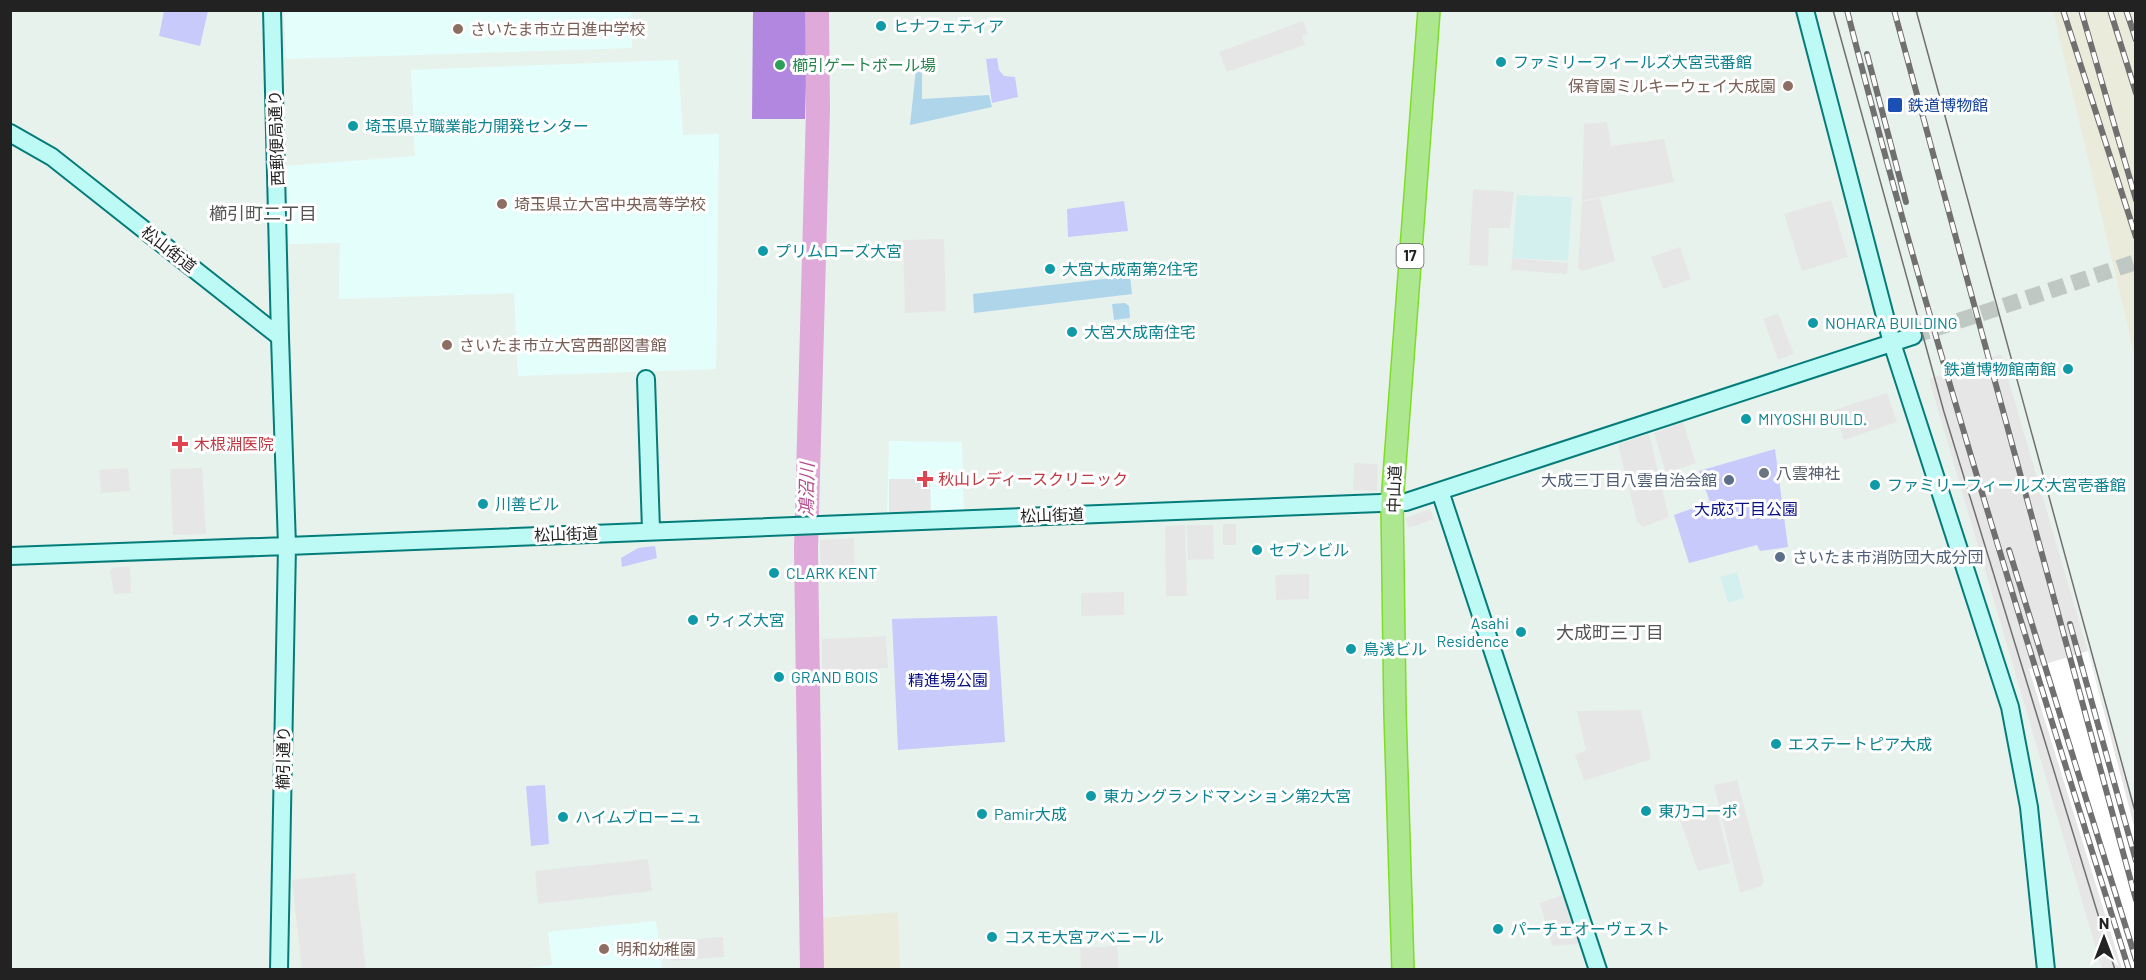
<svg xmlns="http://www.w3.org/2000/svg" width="2146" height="980" font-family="Barlow,'Noto Sans JP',sans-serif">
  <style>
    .industrial { fill: #eaebda }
    .education { fill: #e4fffb }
    .farmland { fill: #d4f0ee }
    .grass { fill: #afd5eb }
    .park { fill: #c7cafa }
    .pitch { fill: #b287e0 }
    .parking { fill: #e6e6e6 }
    .pier { fill: #fff }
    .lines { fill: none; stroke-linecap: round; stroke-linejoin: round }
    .river { stroke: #dfa9da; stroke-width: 24 }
    .secondary-tunnel { stroke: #c0c8c4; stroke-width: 16; stroke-dasharray: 16 8; stroke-linecap: butt }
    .secondary-casing { stroke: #047d7a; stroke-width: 20 }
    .highway-casing { stroke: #7edd28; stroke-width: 24 }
    .secondary { stroke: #befaf5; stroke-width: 16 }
    .highway { stroke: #ade891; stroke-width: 21 }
    .tram { stroke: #707070; stroke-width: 1.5 }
    .rail-casing { stroke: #707070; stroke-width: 6 }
    .rail { stroke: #fff; stroke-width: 4; stroke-dasharray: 11; stroke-linecap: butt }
    .culture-dot { fill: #0f9aa8; stroke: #fff; stroke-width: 2 }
    .education-dot { fill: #8d6e63; stroke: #fff; stroke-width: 2 }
    .leisure-dot { fill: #2e9e5b; stroke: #fff; stroke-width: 2 }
    .transit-dot { fill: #1a4fb4; stroke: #fff; stroke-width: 2 }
    .health-dot { fill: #e0444e; stroke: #fff; stroke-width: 2 }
    .worship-dot { fill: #6b7280; stroke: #fff; stroke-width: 2 }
    .service-dot { fill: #5c6f8a; stroke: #fff; stroke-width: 2 }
    .labels { text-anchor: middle; stroke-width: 6; stroke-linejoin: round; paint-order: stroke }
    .shield { fill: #fff; stroke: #646464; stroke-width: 1.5 }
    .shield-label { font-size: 15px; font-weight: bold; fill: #222 }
    .culture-label { font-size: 16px; fill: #0d838f; stroke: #fff; text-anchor: start }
    .education-label { font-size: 16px; fill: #785e54; stroke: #fff; text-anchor: start }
    .leisure-label { font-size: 16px; fill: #27864d; stroke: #fff; text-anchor: start }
    .transit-label { font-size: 16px; fill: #164399; stroke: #fff; text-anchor: start }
    .street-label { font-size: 16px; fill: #222; stroke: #fff }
    .health-label { font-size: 16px; fill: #be3a42; stroke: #fff; text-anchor: start }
    .worship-label { font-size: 16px; fill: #5b616d; stroke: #fff; text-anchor: start }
    .service-label { font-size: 16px; fill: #4e5e75; stroke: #fff; text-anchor: end }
    .park-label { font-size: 16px; fill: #0b1184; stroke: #fff }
    .neighbourhood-label { font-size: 18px; fill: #555; stroke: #fff }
    .water-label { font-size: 18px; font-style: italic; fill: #b34c8d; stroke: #fff }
  </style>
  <rect width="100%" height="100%" fill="#e8f2ed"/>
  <!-- industrial -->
  <path class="industrial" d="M2053,11H2133L2135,17V357Z
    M898,912L900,969H821L820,918Z"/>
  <!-- education -->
  <path class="education" d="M284,11H631L632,48L286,59Z
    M678,60L683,135L719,134L716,369L518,376L514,293L339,299L340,243L288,244L286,166L415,156L411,70Z
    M889,441L962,442L964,516L887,520Z
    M656,921L662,969H523L552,965L548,932Z"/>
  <!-- farmland -->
  <path class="farmland" d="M1517,195L1572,197L1568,261L1512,258Z
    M1737,572L1744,598L1728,603L1720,577Z"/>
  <!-- grass -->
  <path class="grass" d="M916,69H922V99L989,95L992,107L910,125Z
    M1130,276L1132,294L974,313L973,294Z
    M1125,303L1129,306L1130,318L1114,320L1112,304Z"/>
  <!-- park -->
  <path class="park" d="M164,11H208L200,46L159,36Z
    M997,58L999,70L1004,76L1015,77L1018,97L992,103L986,59Z
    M1124,201L1128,231L1068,237L1067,209Z
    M1775,449L1788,547L1760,551L1757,545L1689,563L1674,515L1710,502L1699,471Z
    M655,546L657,558L622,567L621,558L638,548Z
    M997,616L1005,742L898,750L892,619Z
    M545,785L549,844L531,846L526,786Z"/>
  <!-- pitch -->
  <path class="pitch" d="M753,11H808L805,119H752Z"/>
  <!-- parking -->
  <path class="parking" d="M1303,21L1308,34L1302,36L1305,45L1227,72L1219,52Z
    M1607,122L1611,146L1664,139L1674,182L1582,201L1584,124Z
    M1473,189L1514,192L1510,228H1489L1488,266L1469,265Z
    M1600,198L1615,261L1582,271L1578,268L1582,202Z
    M1831,200L1848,257L1802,271L1784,214Z
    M944,239L946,311L905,313L903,240Z
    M1680,247L1691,279L1663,289L1651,257Z
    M1512,258L1568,263L1567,274L1511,270Z
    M1778,313L1794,354L1778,360L1763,319Z
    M2001,354L2135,813V969H2102L1929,379Z
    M1887,393L1897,422L1844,440L1834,410Z
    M1683,422L1696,463L1666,473L1654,433Z
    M1649,434L1669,517L1643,527L1637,521L1618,444Z
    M1354,463L1378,464L1377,491L1353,490Z
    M128,468L130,491L101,493L99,470Z
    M202,468L206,534L173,535L170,469Z
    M889,479H930L931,516L889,518Z
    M1430,509L1434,519L1409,528L1405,518Z
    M1223,524H1236V545H1223Z
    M1185,525L1187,596H1166L1165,526Z
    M1187,525H1213L1214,559L1188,560Z
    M854,538L855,572L821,574L820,540Z
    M114,567H130L131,593L114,594L110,571Z
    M1309,574V599L1276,600L1275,575Z
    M1124,592V615L1081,616V593Z
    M886,636L888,668L822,672V639Z
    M1641,710L1651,759L1584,781L1575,755L1586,750L1577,711Z
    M1737,780L1764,881L1762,886L1740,893L1714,785Z
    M1717,810L1730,863L1698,871L1680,820Z
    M648,859L652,891L538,904L535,871Z
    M355,873L366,969H302L292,880Z
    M1565,894L1581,940L1577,944L1552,946L1540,903Z
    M723,937L724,957L671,961L670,941Z
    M1117,946L1119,969H1081L1080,948Z"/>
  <!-- pier -->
  <path class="pier" d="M796,510H818V541H796Z
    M2088,651L2135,830V969H2122L2029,669Z"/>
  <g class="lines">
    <!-- river -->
    <path class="river" d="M812,970L806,549L818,110L817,10"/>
    <!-- secondary-tunnel -->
    <path class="secondary-tunnel" d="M1913,336L2136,262"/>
    <defs>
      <path id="secondary" d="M272,10L280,337
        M1805,10L1892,343L2010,707L2029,807L2046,970
        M10,133L52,157L280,337L287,546L1406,502L1913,336
        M646,379L651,530
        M1440,491L1598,970
        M10,556L287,546L279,970"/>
      <path id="highway" d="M1403,970L1395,713L1392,503L1429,10"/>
    </defs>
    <!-- secondary casing -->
    <use href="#secondary" class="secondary-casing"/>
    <!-- highway casing -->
    <use href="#highway" class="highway-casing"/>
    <!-- secondary -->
    <use href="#secondary" class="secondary"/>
    <!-- highway -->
    <use href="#highway" class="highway"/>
    <!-- tram -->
    <path class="tram" d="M1833,10L1944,412L2115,970
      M1916,10L2136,815"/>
    <defs>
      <path id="rail" d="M1847,10C1929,333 2030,651 2129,970
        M1894,10L2136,900
        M2063,10L2136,237
        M2081,10L2136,200
        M2110,10L2136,93
        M2126,10L2136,40
        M1867,54L1906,202
        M2009,550L2136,960
        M2070,624L2136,861"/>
    </defs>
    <!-- rail casing -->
    <use href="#rail" class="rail-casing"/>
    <!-- rail -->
    <use href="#rail" class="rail"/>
  </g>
  <!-- markers -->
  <g class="culture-dot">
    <circle cx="881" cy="26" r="6"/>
    <circle cx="1501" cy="62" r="6"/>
    <circle cx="353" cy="126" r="6"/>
    <circle cx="763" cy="251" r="6"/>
    <circle cx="1050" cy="269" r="6"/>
    <circle cx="1813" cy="323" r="6"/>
    <circle cx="1072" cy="332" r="6"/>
    <circle cx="2068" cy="369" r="6"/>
    <circle cx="1746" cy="419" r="6"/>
    <circle cx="1875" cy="485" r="6"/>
    <circle cx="483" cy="504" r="6"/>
    <circle cx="1257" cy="550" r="6"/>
    <circle cx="774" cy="573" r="6"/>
    <circle cx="693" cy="620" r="6"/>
    <circle cx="1521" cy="632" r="6"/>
    <circle cx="1351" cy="649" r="6"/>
    <circle cx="779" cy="677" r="6"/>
    <circle cx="1776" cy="744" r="6"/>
    <circle cx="1091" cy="796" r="6"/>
    <circle cx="1646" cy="811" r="6"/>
    <circle cx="982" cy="814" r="6"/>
    <circle cx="563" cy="817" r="6"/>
    <circle cx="1498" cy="929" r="6"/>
    <circle cx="992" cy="937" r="6"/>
  </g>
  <g class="education-dot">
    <circle cx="458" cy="29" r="6"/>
    <circle cx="1788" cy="86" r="6"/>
    <circle cx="502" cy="204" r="6"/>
    <circle cx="447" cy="345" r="6"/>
    <circle cx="604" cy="949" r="6"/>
  </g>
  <circle class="leisure-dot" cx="780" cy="65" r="6"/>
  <rect class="transit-dot" x="1887" y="97" width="16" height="16" rx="3"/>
  <g class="health-dot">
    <path d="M177 435h6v6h6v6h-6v6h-6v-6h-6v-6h6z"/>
    <path d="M922 470h6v6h6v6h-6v6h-6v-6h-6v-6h6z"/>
  </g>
  <circle class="worship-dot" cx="1764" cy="473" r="6"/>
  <g class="service-dot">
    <circle cx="1729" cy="480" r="6"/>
    <circle cx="1780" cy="557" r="6"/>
  </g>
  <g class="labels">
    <!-- shield labels -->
    <rect class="shield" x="1396.5" y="244" width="27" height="24" rx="4.5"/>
    <g class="shield-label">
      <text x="1410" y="261">17</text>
    </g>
    <!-- culture labels -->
    <g class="culture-label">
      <text x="893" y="32">ヒナフェティア</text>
      <text x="1513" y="68">ファミリーフィールズ大宮弐番館</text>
      <text x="365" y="132">埼玉県立職業能力開発センター</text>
      <text x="775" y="257">プリムローズ大宮</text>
      <text x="1062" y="275">大宮大成南第2住宅</text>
      <text x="1825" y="329">NOHARA BUILDING</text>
      <text x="1084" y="338">大宮大成南住宅</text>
      <text x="2056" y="375" text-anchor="end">鉄道博物館南館</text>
      <text x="1758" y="425">MIYOSHI BUILD.</text>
      <text x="1887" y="491">ファミリーフィールズ大宮壱番館</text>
      <text x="495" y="510">川善ビル</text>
      <text x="1269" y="556">セブンビル</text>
      <text x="786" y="579">CLARK KENT</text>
      <text x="705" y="626">ウィズ大宮</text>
      <text x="1509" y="629" text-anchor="end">Asahi<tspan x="1509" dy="18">Residence</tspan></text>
      <text x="1363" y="655">鳥浅ビル</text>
      <text x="791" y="683">GRAND BOIS</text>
      <text x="1788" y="750">エステートピア大成</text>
      <text x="1103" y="802">東カングランドマンション第2大宮</text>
      <text x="1658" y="817">東乃コーポ</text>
      <text x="994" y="820">Pamir大成</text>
      <text x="575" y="823">ハイムブローニュ</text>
      <text x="1510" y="935">パーチェオーヴェスト</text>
      <text x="1004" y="943">コスモ大宮アベニール</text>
    </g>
    <!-- education labels -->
    <g class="education-label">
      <text x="470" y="35">さいたま市立日進中学校</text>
      <text x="1776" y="92" text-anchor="end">保育園ミルキーウェイ大成園</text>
      <text x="514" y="210">埼玉県立大宮中央高等学校</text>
      <text x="459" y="351">さいたま市立大宮西部図書館</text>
      <text x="616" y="955">明和幼稚園</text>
    </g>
    <!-- leisure labels -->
    <g class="leisure-label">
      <text x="792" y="71">櫛引ゲートボール場</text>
    </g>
    <!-- transit labels -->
    <g class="transit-label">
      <text x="1908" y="111">鉄道博物館</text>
    </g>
    <!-- street labels -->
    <g class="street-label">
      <text transform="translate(276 138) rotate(-92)" y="6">西郵便局通り</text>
      <text transform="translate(169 249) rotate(38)" y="6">松山街道</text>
      <text transform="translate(1394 489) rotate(-88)" y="6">中山道</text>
      <text transform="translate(1052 515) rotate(-2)" y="6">松山街道</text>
      <text transform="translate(566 534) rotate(-2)" y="6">松山街道</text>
      <text transform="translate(283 758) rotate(-89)" y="6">櫛引通り</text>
    </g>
    <!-- health labels -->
    <g class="health-label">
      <text x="194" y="450">木根淵医院</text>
      <text x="938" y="485">秋山レディースクリニック</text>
    </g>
    <!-- worship labels -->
    <g class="worship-label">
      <text x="1776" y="479">八雲神社</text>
    </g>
    <!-- service labels -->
    <g class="service-label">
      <text x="1717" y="486">大成三丁目八雲自治会館</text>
      <text x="1792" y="563" text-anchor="start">さいたま市消防団大成分団</text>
    </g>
    <!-- park labels -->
    <g class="park-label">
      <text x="1746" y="515">大成3丁目公園</text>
      <text x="948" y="686">精進場公園</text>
    </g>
    <!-- neighbourhood labels -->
    <g class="neighbourhood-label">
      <text x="263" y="220">櫛引町二丁目</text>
      <text x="1610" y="639">大成町三丁目</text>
    </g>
    <!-- water labels -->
    <g class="water-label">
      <text transform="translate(807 490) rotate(-89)" y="6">鴻沼川</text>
    </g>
  </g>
  <!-- border -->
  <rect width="2146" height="980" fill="none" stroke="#222222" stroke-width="24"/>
  <!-- north arrow -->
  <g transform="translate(2104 938)" stroke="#ffffff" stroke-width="4.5" paint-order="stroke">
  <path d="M0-4.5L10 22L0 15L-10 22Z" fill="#222222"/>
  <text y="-9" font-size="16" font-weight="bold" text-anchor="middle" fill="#222222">N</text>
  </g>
</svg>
